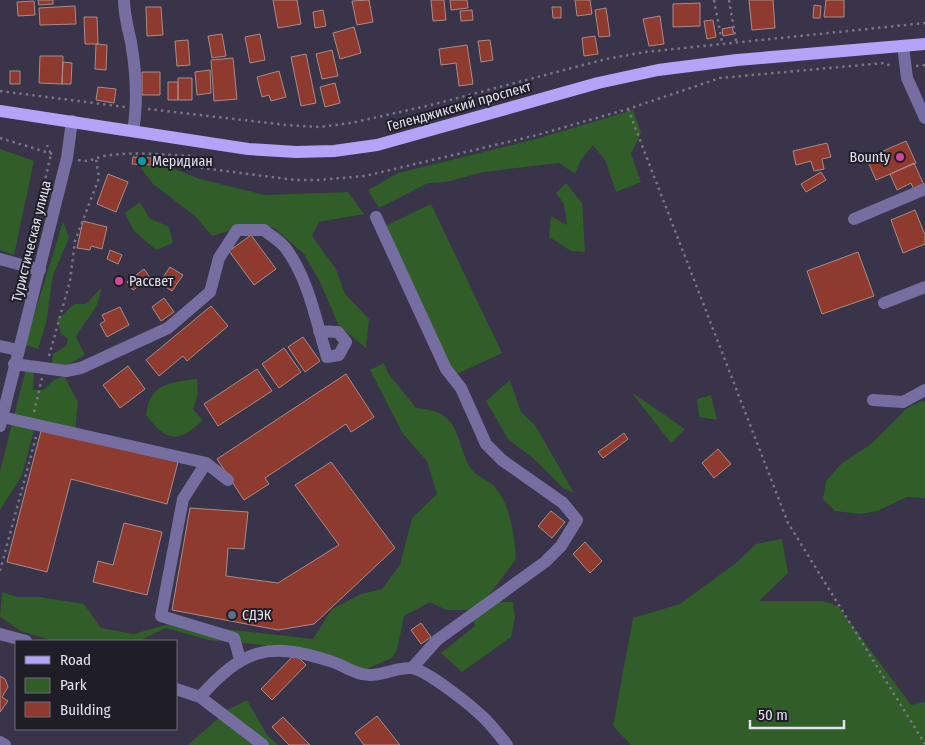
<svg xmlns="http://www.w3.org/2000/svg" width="925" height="745" font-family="'Fira Sans Condensed',sans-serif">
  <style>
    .green { fill: #305d28 }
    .building { fill: #8e3a2e; stroke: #a98c87 }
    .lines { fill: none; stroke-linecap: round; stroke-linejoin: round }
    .path { stroke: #787487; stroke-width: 2.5; stroke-dasharray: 2.5 4; stroke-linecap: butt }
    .minor { stroke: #766da1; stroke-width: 12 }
    .major { stroke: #b4a4f9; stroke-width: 12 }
    .hotel-dot { fill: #d1479c; stroke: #1f1e27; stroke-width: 2 }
    .culture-dot { fill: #0f9aa8; stroke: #1f1e27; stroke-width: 2 }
    .service-dot { fill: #5c6f8a; stroke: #1f1e27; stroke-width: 2 }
    .labels { text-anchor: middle; stroke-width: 4; stroke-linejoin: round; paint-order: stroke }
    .street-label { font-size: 14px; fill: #e4e2f0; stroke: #1f1e27 }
    .poi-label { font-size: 14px; fill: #e4e2f0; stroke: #1f1e27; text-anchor: start }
  </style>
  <rect width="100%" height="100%" fill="#393449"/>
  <!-- green -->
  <path class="green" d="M633,110L641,133L631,154L641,182L616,192L605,160L593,145L581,160L575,174L559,163L484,172L446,182L428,183L379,208L368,190L398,173L536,139Z
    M0,149L34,161L14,255L0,250Z
    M139,166L169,167L200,179L265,195L348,192L364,214L319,222L312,236L336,269L345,294L369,319L366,348L339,326L320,282L304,254L274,228L251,224L212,236L195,216L153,184Z
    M566,183L582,203L585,252L571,251L549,237L551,216L567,225L564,204L556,193Z
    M140,202L149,218L169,227L173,243L156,250L134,231L125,213Z
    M431,204L502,353L455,375L385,226Z
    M63,221L69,238L53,275L46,323L38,349L25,345Z
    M101,288C99,311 86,318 76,337L85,355L67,365L52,366L53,354L66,346L68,339L61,334L57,320L74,304H86Z
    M28,361L34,374L33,390H43L54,380L64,376L78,402L75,432L36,423L22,475L0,510V471Z
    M384,363L388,373L416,408C461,411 454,437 470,467C474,476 487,479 494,486C511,505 514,534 516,559L484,602H513L515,618L511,637L462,672L441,653L475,626L471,610H446L430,602L404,616L397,650L392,658L364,670L286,647L208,640L166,628L139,641H53L21,631L0,617L2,592L17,597H40L84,604L101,628L134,634L172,623L313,639L332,609L361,594L382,589L400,565L412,518L437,494L427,461L403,434L370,370Z
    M197,379L198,394L193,409L203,420C179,443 167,443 146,415C149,384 170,382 197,379Z
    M510,380L521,412L535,425L574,493L563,488L534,459L508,439L486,401Z
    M631,392L685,429L671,443Z
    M711,395L717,420L699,417L697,399Z
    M921,401L925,402V498L907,497L877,511L861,514L835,511L823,499L826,481L842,463L870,445L906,409Z
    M782,539L788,573L759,601H823L838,606L911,705L925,702V745H631L613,726L633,618L680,604L736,563L756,544Z
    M247,700L267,735L278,745H188L229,709Z"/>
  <!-- building -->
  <path class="building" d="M38,0H53V4L39,5Z
    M273,0H297L301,24L278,28Z
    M369,0L373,22L357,25L352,1Z
    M431,0H444L446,20L433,21Z
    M450,0H467L468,8L451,10Z
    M575,0H590L592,14L577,16Z
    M749,0H773L775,28L752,30Z
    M826,0H844V17H824Z
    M34,1L35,15L18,16L17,2Z
    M700,3V26L673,27V4Z
    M814,5L821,6L820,18H813Z
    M75,6L76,24L40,25L39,8Z
    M146,7H161L163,35L147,36Z
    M552,7H561V18H553Z
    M606,8L610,36L599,37L595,10Z
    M323,10L326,26L315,28L313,12Z
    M472,10L473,20L461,21L460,11Z
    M660,16L664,44L649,46L643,19Z
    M84,17H97L98,44H85Z
    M713,20L716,37L707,39L704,21Z
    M354,27L361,53L340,59L333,33Z
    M732,27L734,34L723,36L722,29Z
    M222,34L226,56L212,58L208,36Z
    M260,34L265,60L250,63L245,37Z
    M595,36L598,54L584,56L582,38Z
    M188,40L190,65L177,66L175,41Z
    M490,40L493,60L481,62L478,41Z
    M96,44L107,45L106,70L95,69Z
    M467,45L473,84L459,86L456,63L441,65L439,49Z
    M332,50L338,76L322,79L316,54Z
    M306,54L316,103L301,106L291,57Z
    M40,56H63L62,84L39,83Z
    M233,58L237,99L214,101L211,60Z
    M63,62L72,63L71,84H62Z
    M210,70L211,93L197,95L195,72Z
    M10,71H20V84H10Z
    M279,71L286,97L271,101L269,95L262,97L257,77Z
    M142,72H160V95H142Z
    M178,78H192V100H178Z
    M168,82H178V100H168Z
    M335,83L340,103L325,107L320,87Z
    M98,87L116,89L114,103L96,100Z
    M906,141L916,163L876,180L869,164L883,158L881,152Z
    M827,143L831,157L822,159L824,169L814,171L811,161L796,165L793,151Z
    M133,157L151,158V165L132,164Z
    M914,163L924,185L914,190L911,183L897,190L890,174Z
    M821,172L826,180L806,192L801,184Z
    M108,174L128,182L116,212L97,204Z
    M915,210L925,235V244L903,253L891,220Z
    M83,221L107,227L102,249L91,246L90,250L77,248Z
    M251,235L276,269L254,285L229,251Z
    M110,250L122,255L118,264L107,259Z
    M858,252L874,296L822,314L807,271Z
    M170,267L183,275L172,291L159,283Z
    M144,269L150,278L133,290L127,282Z
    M164,298L174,312L161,321L152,307Z
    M211,306L228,326L187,361L183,356L159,376L146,360Z
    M120,307L129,325L107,337L100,324L105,321L102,315Z
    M303,337L320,361L305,372L288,347Z
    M284,348L301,372L279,388L262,364Z
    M128,366L145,389L120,408L103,385Z
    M257,369L272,391L218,426L204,404Z
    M346,374L374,417L351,432L346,424L265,478L269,484L244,500L217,459Z
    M42,427L178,462L167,504L71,479L47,572L7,562Z
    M624,433L628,439L603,458L598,452Z
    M718,449L731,464L714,478L702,463Z
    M331,462L395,548L314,624L278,630L172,610L190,508L248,512L244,549L228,548L226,576L278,583L339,545L295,485Z
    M551,511L565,522L552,538L538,526Z
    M124,523L162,532L147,595L93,582L98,561L113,565Z
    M585,542L602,561L590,573L573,554Z
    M421,623L431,637L421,644L411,630Z
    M295,654L306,665L272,700L261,689Z
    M0,676L5,679L8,687L2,697L8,701L0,712Z
    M377,716L400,745H364L355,733Z
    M283,717L310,745H289L272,727Z"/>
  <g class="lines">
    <!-- path -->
    <path class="path" d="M714,0L722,42
      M729,0L736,41
      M916,66L925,65
      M0,91L125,107
      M148,109L286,125L320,127L351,123L431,105L606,59L645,52L925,23
      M628,109L788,523L925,744
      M0,138L56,155
      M78,160C89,163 94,158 104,156C133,151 165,155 194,156L202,168L295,180H319L365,176L537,135L628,109L720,78L884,63L893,67
      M28,254L51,154L47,145
      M49,356L70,281L75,241L99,178L96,159
      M34,412L42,378
      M0,571L36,437"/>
    <!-- minor -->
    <path class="minor" d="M124,0C124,15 128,28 131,42C136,71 138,102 133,131
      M903,46L907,78L925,118
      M376,217L446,369L461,388L486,444L502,460L563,503L577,520L561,546L545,562L437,640L412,668
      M854,219L925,189
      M0,259L40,270
      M884,303L925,287
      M0,346L18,350
      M14,364L66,371L81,368L168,328L210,292L219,258L237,230H264C271,236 282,242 287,250C309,281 316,321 327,357L339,355L346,342L338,332L319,331
      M873,400L903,402L925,390
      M2,417L206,463L228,480
      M0,426L67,158L72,121
      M206,463L183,499L161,616L234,638L240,659
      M0,634L26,641
      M176,689L200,697L263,745
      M200,697C243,649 268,641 330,661C341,664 351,672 362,674C379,678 393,668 410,668C425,668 473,707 485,719C493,727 500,736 507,745
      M0,742L5,745"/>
    <!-- major -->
    <path class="major" d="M0,111L248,149L296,152L334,151L377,145L598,83L658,70L737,60L925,44"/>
  </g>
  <!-- markers -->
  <g class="hotel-dot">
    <circle cx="900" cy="157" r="5"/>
    <circle cx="119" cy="281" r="5"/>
  </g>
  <circle class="culture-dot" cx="142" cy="161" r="5"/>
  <circle class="service-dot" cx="232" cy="615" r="5"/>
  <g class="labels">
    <!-- street labels -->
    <g class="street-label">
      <text transform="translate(459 106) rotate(-16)" y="5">Геленджикский проспект</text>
      <text transform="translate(31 241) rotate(-76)" y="5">Туристическая улица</text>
    </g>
    <!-- poi labels -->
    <g class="poi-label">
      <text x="890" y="162" text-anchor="end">Bounty</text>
      <text x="152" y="166">Меридиан</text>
      <text x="129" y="286">Рассвет</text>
      <text x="242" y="620">СДЭК</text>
    </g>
  </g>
  <!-- legend -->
  <rect x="15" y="640" width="162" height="90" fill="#1f1e27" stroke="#6e6c77"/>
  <rect x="25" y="656" width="25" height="8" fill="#b4a4f9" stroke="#6e6c77"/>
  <text x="60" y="665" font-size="15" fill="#e4e2f0">Road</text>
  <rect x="25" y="678" width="25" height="15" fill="#305d28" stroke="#6e6c77"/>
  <text x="60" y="690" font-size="15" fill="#e4e2f0">Park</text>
  <rect x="25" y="702" width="25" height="15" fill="#8e3a2e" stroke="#6e6c77"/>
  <text x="60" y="715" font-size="15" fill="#e4e2f0">Building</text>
  <!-- scale -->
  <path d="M750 720v8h94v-8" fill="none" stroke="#e4e2f0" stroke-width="2.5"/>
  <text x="758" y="720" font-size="15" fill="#e4e2f0" stroke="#1f1e27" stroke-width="4" paint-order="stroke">50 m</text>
</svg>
